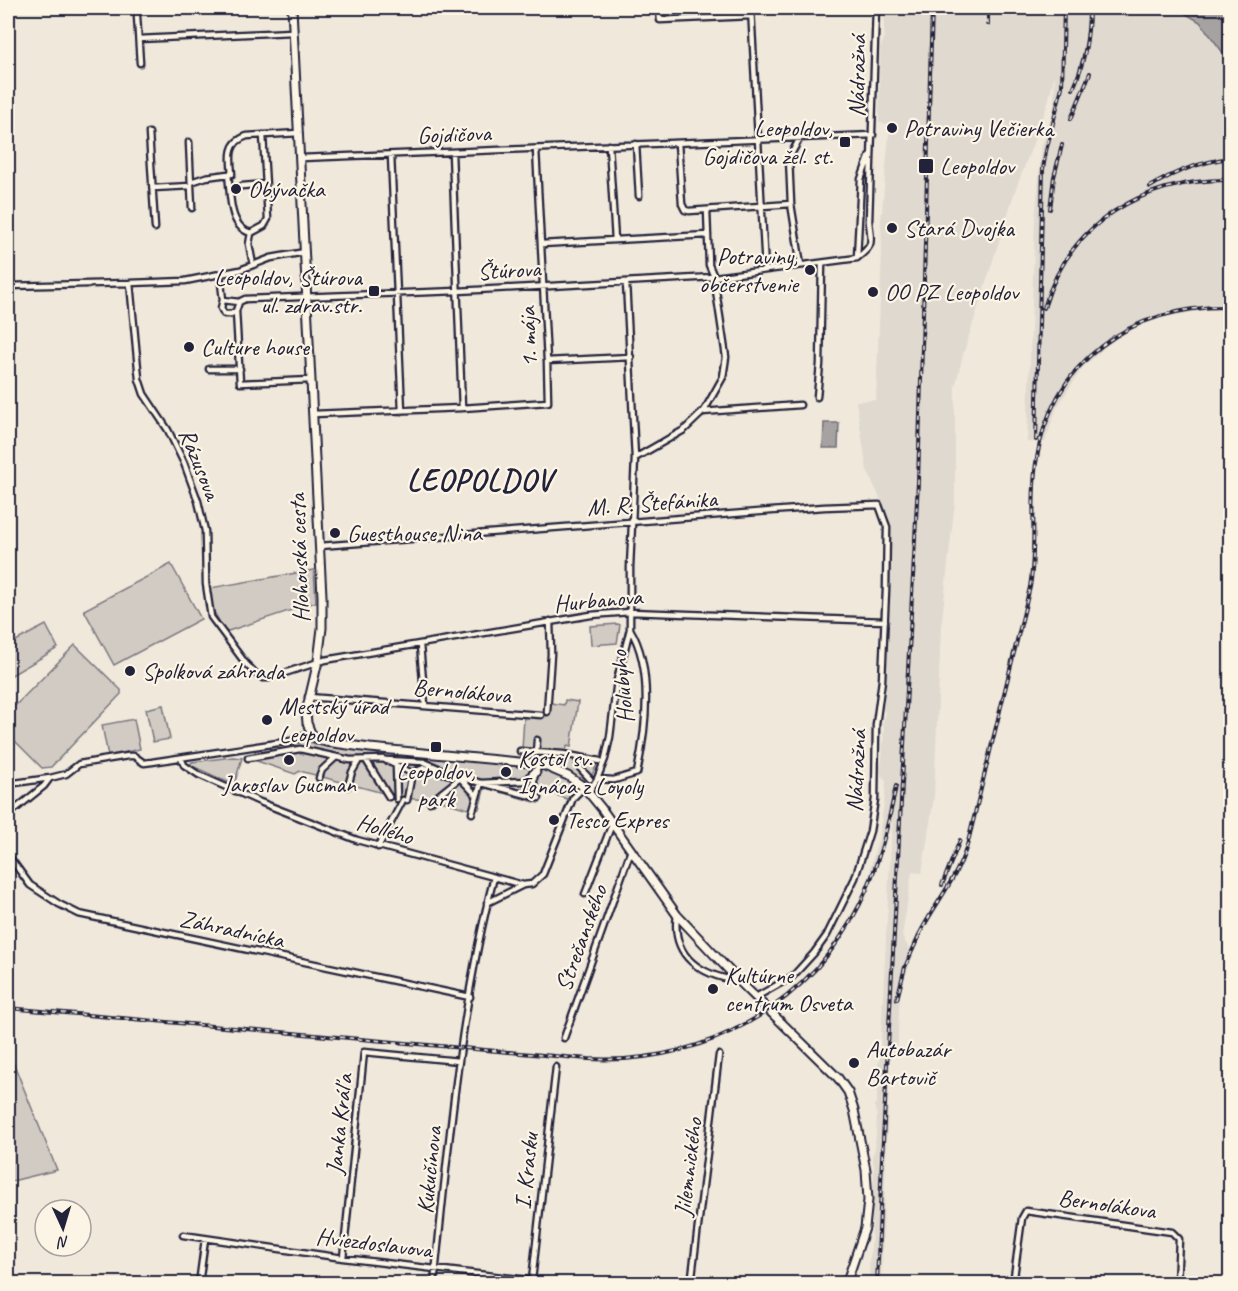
<svg xmlns="http://www.w3.org/2000/svg" width="1238" height="1291" font-family="Caveat,sans-serif">
  <style>
    .built { fill: #e0d9cf }
    .green { fill: #d1cbc3; stroke: #7a767f; stroke-width: 1.5 }
    .water { fill: #a6a2a2; stroke: #716f79; stroke-width: 1.5 }
    .lines { fill: none; stroke-linecap: round; stroke-linejoin: round }
    .street-casing { stroke: #22223b; stroke-width: 9 }
    .secondary-casing { stroke: #22223b; stroke-width: 11 }
    .street { stroke: #fcf5e5; stroke-width: 4.5 }
    .secondary { stroke: #fcf5e5; stroke-width: 7 }
    .rail-casing { stroke: #22223b; stroke-width: 4 }
    .rail { stroke: #fcf5e5; stroke-width: 1.5; stroke-dasharray: 4.5; stroke-linecap: butt }
    .poi-dot { fill: #22223b; stroke: #fcf5e5; stroke-width: 2 }
    .labels { text-anchor: middle; stroke-width: 4.5; stroke-linejoin: round; paint-order: stroke }
    .street-label { font-size: 24px; fill: #22223b; stroke: #fcf5e5 }
    .poi-label { font-size: 24px; fill: #22223b; stroke: #fcf5e5; text-anchor: start }
    .district-label { font-size: 30px; font-weight: bold; letter-spacing: 1.5px; fill: #22223b; stroke: #fcf5e5 }
  </style>
  <rect width="100%" height="100%" fill="#efe8db"/>
  <filter id="ink" filterUnits="userSpaceOnUse"><feTurbulence type="fractalNoise" baseFrequency=".0167" numOctaves="2"/><feDisplacementMap in="SourceGraphic" scale="12" xChannelSelector="R" yChannelSelector="G"/><feConvolveMatrix kernelMatrix="1 2 1 2 8 2 1 2 1" color-interpolation-filters="sRGB"/></filter>
  <g filter="url(#ink)">
    <!-- built -->
    <path class="built" d="M884,8H1230V309H1210L1154,319L1131,329L1107,345L1083,367L1057,407L1045,442H1027L1035,220L1042,146L1054,108L1055,74L1047,106L1014,194L963,355L955,387V500L941,629L934,797L922,873L912,872L902,936L913,956L900,989L897,1056H890L881,1284L870,1283L869,1262L871,1252L874,1166L872,1156L875,1149L877,1116L874,1105L877,1103V1097L878,1064L880,1057L892,823H890L876,872L870,869L879,837L885,796L886,781L881,775L880,768L882,760L884,729L882,722L884,720L885,711L883,709L886,684L885,683L889,548L888,516L867,470L856,401L876,400L882,250L881,221L890,124L879,123L880,49L884,39Z"/>
    <!-- green -->
    <path class="green" d="M171,564L201,619L114,665L84,610Z
      M314,570L316,602L225,632L212,608L210,588Z
      M618,624L620,625L617,643L591,645L590,626Z
      M46,625L58,648L10,676L8,672V645Z
      M75,645L121,690V694L51,767L42,768L8,734V713Z
      M565,700L578,702L571,747L567,746L566,753L599,758C593,776 591,781 573,785V793L567,799L542,790L538,803L487,788L484,790L479,809L475,811L441,801L402,798L300,771L295,774L248,758L256,756L255,750L278,746L279,751L289,750L293,744L307,741L321,746L369,751L386,757L408,759L417,756L521,765L524,718L526,716C541,717 546,720 551,703L564,705Z
      M163,705L170,739L153,742L146,709Z
      M134,719L140,749L108,756L102,725Z
      M233,757L242,758L234,785L190,765L192,762Z
      M13,1062L57,1170L8,1182V1063Z"/>
    <!-- water -->
    <path class="water" d="M1176,8H1230V62L1200,22Z
      M824,423H839L838,448H823Z"/>
    <g class="lines">
      <defs>
        <path id="street" d="M659,8L660,20L751,16
          M751,8L765,270
          M137,16L140,63
          M139,39L293,32
          M149,133L155,228
          M800,138L789,158L791,204L801,265
          M189,142L192,208
          M678,143L682,204L685,210L689,211L791,204
          M636,144L639,196
          M609,145L615,240
          M452,152L462,408
          M391,155L402,411
          M301,158L873,135
          M191,182L206,177L228,174
          M242,186L266,184
          M153,188L191,186
          M251,233C228,227 231,195 228,174H232C230,157 228,142 247,136L299,133
          M541,244L708,235
          M305,252L271,258L240,270L185,281L130,283L139,379L144,394L168,430L184,463L198,501L205,531L206,584L211,617L246,664L256,674L263,678H269L325,660L591,615L630,612L885,621
          M857,258C875,244 871,243 869,221L876,8
          M857,258L861,179L870,155
          M253,265L249,244L251,233L264,226L268,219L263,135
          M220,274L223,300L239,302
          M8,286L130,283
          M223,300L221,308L224,314H231L236,311
          M547,361L631,357
          M209,369H240
          M311,380L240,383L236,311L239,302L245,299L458,291L714,277L857,258
          M817,397L820,364L822,263
          M702,412L800,405
          M313,414L462,408L548,402L547,361L536,149
          M635,458L684,430L704,411L723,377L726,357L714,277L709,265L707,210
          M320,546L824,507L879,505L887,527L886,590L882,680L876,725L875,799L870,831L855,878L827,935L814,953L793,976L756,997
          M420,645L425,705
          M308,697L541,715
          M547,712L551,654L550,621
          M520,751L563,754L600,761
          M536,753L537,740
          M181,758L184,765L199,775L260,802L357,840L523,885
          M248,758L300,749L350,760L383,759L412,773L424,768L539,798
          M577,758L580,768L590,779
          M366,760L389,797
          M386,760L424,762L445,771
          M396,766L397,799
          M319,778L322,770L336,757
          M460,778L477,796
          M597,779L614,780L637,773C646,730 654,668 630,629
          M8,784L50,778
          M348,786L352,772L359,760
          M534,793V777L537,772
          M588,793L597,779L605,759L610,737L617,680L630,629V567L635,458L626,282
          M407,800L412,773
          M430,802L460,778
          M472,813L481,783L524,781L539,767
          M8,815L44,786L50,778L66,774L79,764L128,756H134L144,763L152,762L291,741L311,733
          M378,847L403,800
          M8,855L30,885L59,904L79,914L470,997
          M585,894L612,824
          M487,903L523,885L532,884L543,874L573,798L584,787
          M677,915C671,957 701,975 738,981
          M564,1038L631,850
          M183,1235L343,1258L561,1284
          M343,1258L364,1052L459,1061
          M532,1280L556,1067
          M199,1284L205,1239
          M434,1284C448,1150 460,1007 494,877
          M691,1284L719,1055
          M1013,1284L1022,1218L1026,1211L1172,1232L1179,1239L1177,1284"/>
        <path id="secondary" d="M292,8L322,596V628L318,661L306,712L307,723L311,733L316,738L326,742L370,748L540,764L568,776L584,787L602,809L677,915L739,981L838,1078L848,1092L854,1110L866,1170L868,1200L865,1228L846,1284"/>
      </defs>
      <!-- street casing -->
      <use href="#street" class="street-casing"/>
      <!-- secondary casing -->
      <use href="#secondary" class="secondary-casing"/>
      <!-- street -->
      <use href="#street" class="street"/>
      <!-- secondary -->
      <use href="#secondary" class="secondary"/>
      <defs>
        <path id="rail" d="M988,24V8
          M1073,89C1085,62 1089,37 1089,8
          M1071,119L1090,73
          M1150,187C1175,171 1201,162 1230,158
          M1050,209L1054,177L1062,145
          M1044,308C1069,222 1144,179 1230,180
          M1036,440L1043,169L1046,151L1062,87L1064,8
          M942,885L960,840
          M919,935C936,901 960,876 969,838L1030,587C1037,546 1030,504 1036,463C1051,361 1131,305 1230,307
          M897,999L905,967L922,929
          M8,1008L588,1059C703,1065 808,1008 860,904C878,868 888,826 896,786
          M877,1284L882,1159L918,482L932,8"/>
      </defs>
      <!-- rail casing -->
      <use href="#rail" class="rail-casing"/>
      <!-- rail -->
      <use href="#rail" class="rail"/>
    </g>
  </g>
  <!-- markers -->
  <g class="poi-dot">
    <circle cx="892" cy="128" r="6"/>
    <rect x="839" y="136" width="12" height="12" rx="3"/>
    <rect x="918" y="158" width="16" height="16" rx="3"/>
    <circle cx="236" cy="189" r="6"/>
    <circle cx="892" cy="228" r="6"/>
    <circle cx="810" cy="270" r="6"/>
    <rect x="368" y="285" width="12" height="12" rx="3"/>
    <circle cx="873" cy="292" r="6"/>
    <circle cx="189" cy="347" r="6"/>
    <circle cx="335" cy="533" r="6"/>
    <circle cx="130" cy="671" r="6"/>
    <circle cx="267" cy="720" r="6"/>
    <rect x="430" y="741" width="12" height="12" rx="3"/>
    <circle cx="289" cy="760" r="6"/>
    <circle cx="506" cy="772" r="6"/>
    <circle cx="554" cy="820" r="6"/>
    <circle cx="713" cy="989" r="6"/>
    <circle cx="854" cy="1063" r="6"/>
  </g>
  <g class="labels">
    <!-- street labels -->
    <g class="street-label">
      <text transform="translate(857 76) rotate(-89)" y="8">Nádražná</text>
      <text transform="translate(454 134) rotate(-2)" y="8">Gojdičova</text>
      <text transform="translate(509 270) rotate(-3)" y="8">Štúrova</text>
      <text transform="translate(528 337) rotate(-92)" y="8">1. mája</text>
      <text transform="translate(200 464) rotate(68)" y="8">Rázusova</text>
      <text transform="translate(652 503) rotate(-4)" y="8">M. R. Štefánika</text>
      <text transform="translate(299 558) rotate(-92)" y="8">Hlohovská cesta</text>
      <text transform="translate(598 600) rotate(-5)" y="8">Hurbanova</text>
      <text transform="translate(622 687) rotate(-96)" y="8">Holubyho</text>
      <text transform="translate(462 691) rotate(5)" y="8">Bernolákova</text>
      <text transform="translate(856 771) rotate(-87)" y="8">Nádražná</text>
      <text transform="translate(385 829) rotate(17)" y="8">Hollého</text>
      <text transform="translate(232 929) rotate(12)" y="8">Záhradnícka</text>
      <text transform="translate(581 938) rotate(-70)" y="8">Strečanského</text>
      <text transform="translate(339 1124) rotate(-84)" y="8">Janka Kráľa</text>
      <text transform="translate(688 1167) rotate(-83)" y="8">Jilemnického</text>
      <text transform="translate(429 1170) rotate(-84)" y="8">Kukučínova</text>
      <text transform="translate(526 1171) rotate(-84)" y="8">I. Krasku</text>
      <text transform="translate(1107 1204) rotate(8)" y="8">Bernolákova</text>
      <text transform="translate(374 1243) rotate(7)" y="8">Hviezdoslavova</text>
    </g>
    <!-- poi labels -->
    <g class="poi-label">
      <text x="833" y="136" text-anchor="end">Leopoldov,<tspan x="833" dy="28">Gojdičova žel. st.</tspan></text>
      <text x="904" y="136">Potraviny Večierka</text>
      <text x="940" y="174">Leopoldov</text>
      <text x="248" y="197">Obývačka</text>
      <text x="904" y="236">Stará Dvojka</text>
      <text x="798" y="264" text-anchor="end">Potraviny,<tspan x="798" dy="28">občerstvenie</tspan></text>
      <text x="362" y="285" text-anchor="end">Leopoldov, Štúrova<tspan x="362" dy="28">ul. zdrav.str.</tspan></text>
      <text x="885" y="300">OO PZ Leopoldov</text>
      <text x="201" y="355">Culture house</text>
      <text x="347" y="541">Guesthouse Nina</text>
      <text x="142" y="679">Spolková záhrada</text>
      <text x="279" y="714">Mestský úrad<tspan x="279" dy="28">Leopoldov</tspan></text>
      <text x="518" y="766">Kostol sv.<tspan x="518" dy="28">Ignáca z Loyoly</tspan></text>
      <text x="436" y="779" text-anchor="middle">Leopoldov,<tspan x="436" dy="28">park</tspan></text>
      <text x="289" y="792" text-anchor="middle">Jaroslav Gucman</text>
      <text x="566" y="828">Tesco Expres</text>
      <text x="725" y="983">Kultúrne<tspan x="725" dy="28">centrum Osveta</tspan></text>
      <text x="866" y="1057">Autobazár<tspan x="866" dy="28">Bartovič</tspan></text>
    </g>
    <!-- district labels -->
    <g class="district-label">
      <text x="480" y="490">LEOPOLDOV</text>
    </g>
  </g>
  <!-- margin -->
  <rect width="1238" height="1291" fill="none" stroke="#fcf5e5" stroke-width="30"/>
  <rect x="15" y="15" width="1208" height="1261" fill="none" stroke="#22223b" stroke-width="2" filter="url(#ink)"/>
  <!-- north arrow -->
  <g transform="translate(63 1228) rotate(176)"><circle r="28" fill="#fcf5e5" stroke="#a5a1a1" stroke-width="1.5"/>
  <path d="M0-4.5L10 22L0 15L-10 22Z" fill="#22223b"/>
  <text y="-9" font-size="16" font-weight="bold" text-anchor="middle" fill="#22223b">N</text>
  </g>
</svg>
